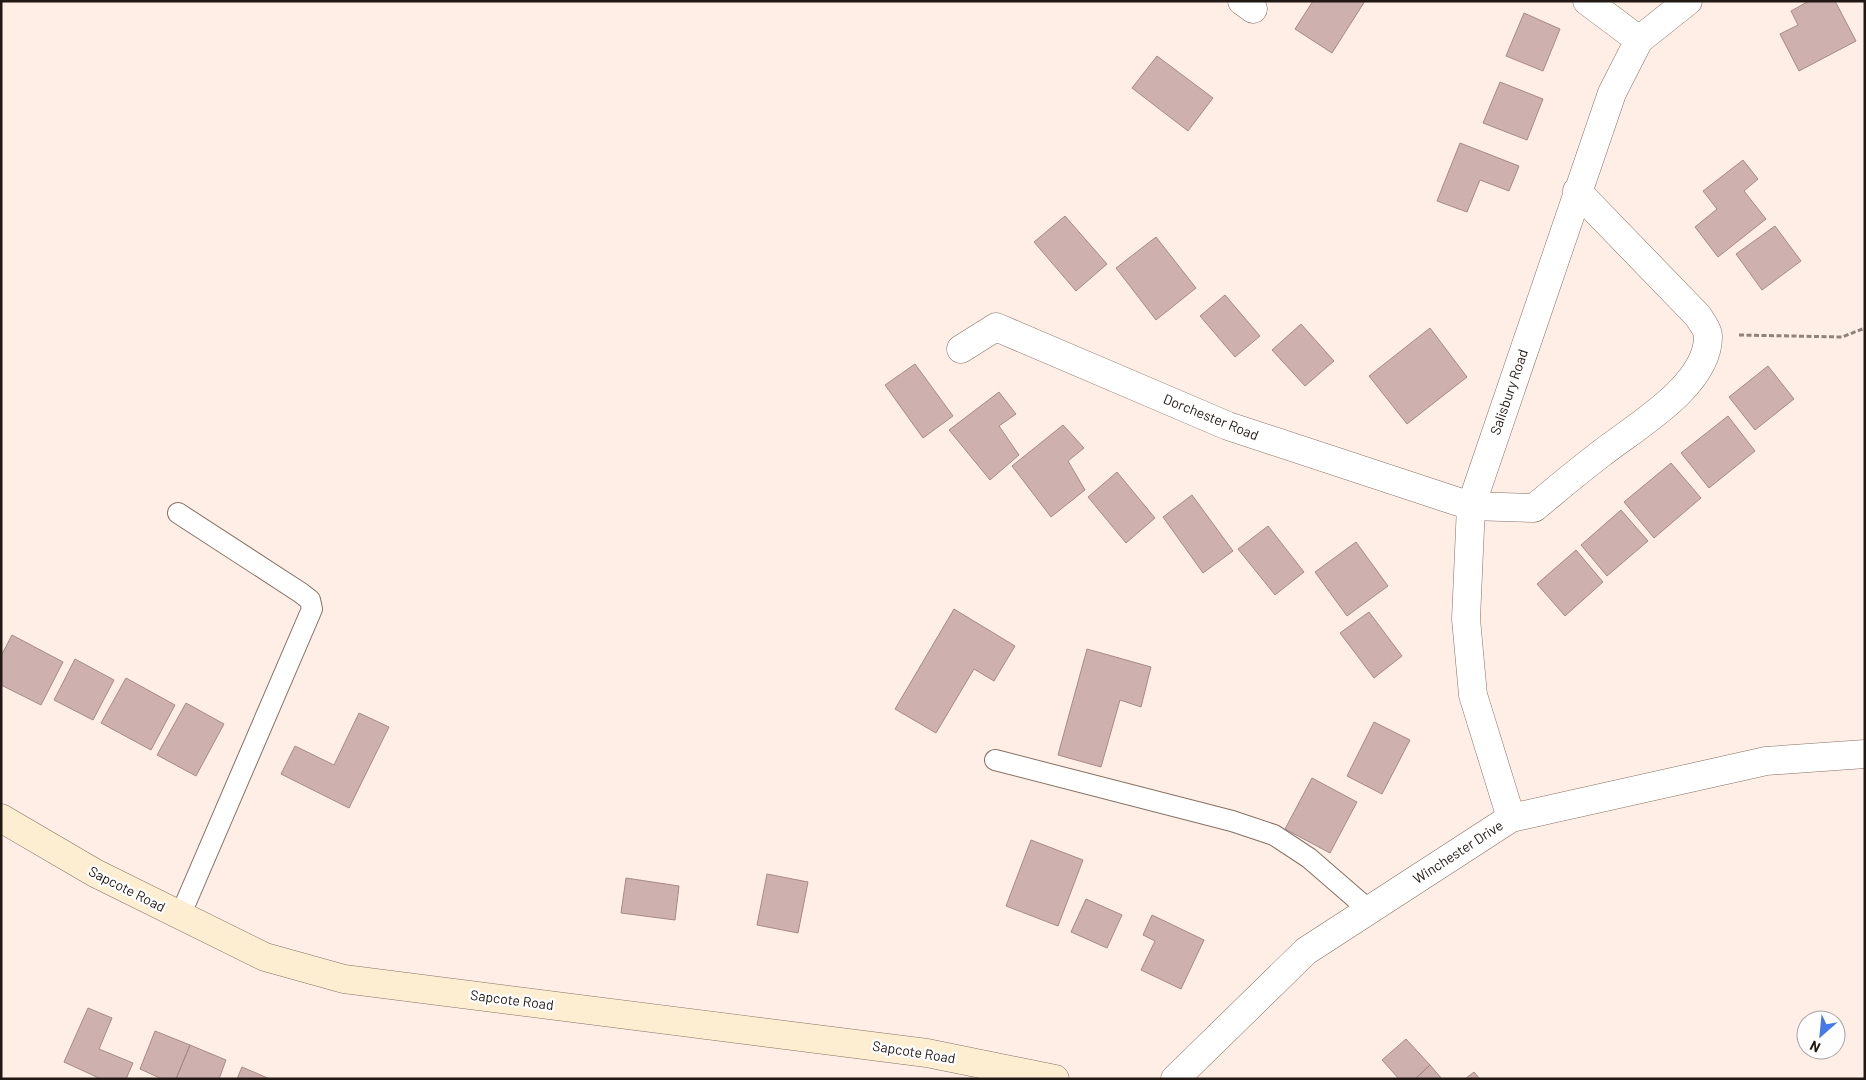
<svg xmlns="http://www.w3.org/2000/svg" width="1866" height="1080" font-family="Barlow,sans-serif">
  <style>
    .building { fill: #ceb0ae; stroke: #a78a88 }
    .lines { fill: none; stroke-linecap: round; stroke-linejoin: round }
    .lane-casing { stroke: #877063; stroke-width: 22 }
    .street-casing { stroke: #877063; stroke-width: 29 }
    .secondary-casing { stroke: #877063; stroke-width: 29 }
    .path { stroke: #8e827b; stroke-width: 3; stroke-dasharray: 5 2.5; stroke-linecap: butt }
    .lane { stroke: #fff; stroke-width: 20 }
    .street { stroke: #fff; stroke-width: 28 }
    .secondary { stroke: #fdeed2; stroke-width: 28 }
    .labels { text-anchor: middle; stroke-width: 4.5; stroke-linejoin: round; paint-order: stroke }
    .street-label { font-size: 14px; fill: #211813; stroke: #fefefe }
  </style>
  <rect width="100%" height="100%" fill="#feeee5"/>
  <!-- building -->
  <path class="building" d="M1313,1H1365L1332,53L1295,29Z
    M1809,1H1835L1856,41L1799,71L1780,34L1798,25L1791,11Z
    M1524,13L1560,29L1543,71L1506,56Z
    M1157,56L1213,98L1188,131L1132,88Z
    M1500,82L1543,99L1527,140L1483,123Z
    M1460,143L1519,166L1509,191L1480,180L1467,212L1437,201Z
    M1743,160L1758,179L1744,191L1766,219L1718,257L1695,227L1717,209L1703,191Z
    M1065,216L1107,264L1076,291L1034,242Z
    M1775,226L1801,261L1762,290L1736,254Z
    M1156,237L1196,288L1156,320L1116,268Z
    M1225,295L1260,336L1235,357L1200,316Z
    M1301,324L1334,361L1305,386L1272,350Z
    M1430,328L1467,377L1407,424L1369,376Z
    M915,364L953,416L923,438L885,385Z
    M1768,366L1794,399L1755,430L1729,397Z
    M999,392L1016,414L999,426L1019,455L990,480L949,430Z
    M1728,416L1755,451L1709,488L1681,453Z
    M1063,425L1084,448L1068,461L1085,490L1051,517L1012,466Z
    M1671,463L1701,498L1654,538L1624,502Z
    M1117,472L1155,518L1126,543L1088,497Z
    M1192,495L1233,551L1203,573L1163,517Z
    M1621,510L1648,541L1607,576L1581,545Z
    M1268,526L1304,572L1275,595L1238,549Z
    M1356,542L1388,586L1347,616L1315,572Z
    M1576,550L1603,582L1565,616L1537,584Z
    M954,609L1015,646L994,681L974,669L936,733L895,709Z
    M1369,612L1402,656L1374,678L1340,633Z
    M12,635L63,662L41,705L1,685V656Z
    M1087,649L1151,667L1141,707L1120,700L1101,767L1058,755Z
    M75,659L114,680L93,720L54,700Z
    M126,678L175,705L151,750L101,723Z
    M186,703L224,724L196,776L157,755Z
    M359,713L389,727L349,808L281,774L295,746L334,765Z
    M1374,722L1410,740L1382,794L1347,776Z
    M1312,778L1357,802L1330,853L1285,829Z
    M1031,840L1083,860L1058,926L1006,906Z
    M767,874L808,882L798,933L757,925Z
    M626,878L679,886L675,920L621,913Z
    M1086,899L1122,915L1107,948L1071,932Z
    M1152,915L1204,940L1181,989L1141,970L1155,941L1143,935Z
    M88,1008L112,1018L99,1049L133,1063L126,1079H101L64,1062Z
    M155,1031L190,1045L176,1079H162L140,1069Z
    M1406,1039L1430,1065L1415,1079H1399L1382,1060Z
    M190,1045L226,1060L219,1079H176Z
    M1430,1065L1442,1079H1415Z
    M242,1067L270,1079H237Z
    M1474,1072L1480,1079H1465Z"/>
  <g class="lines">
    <defs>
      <path id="lane" d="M178,513L301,593L310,600L312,609L180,916
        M995,760L1232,821L1274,835L1309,858L1369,910"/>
      <path id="street" d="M1242,1L1253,9
        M1587,1L1639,40
        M961,349L996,327L1228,426L1471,506L1534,508C1556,490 1578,471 1602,453C1635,427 1709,385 1708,336C1708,330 1701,321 1698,316L1577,191
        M1511,818L1473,695L1466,619L1471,506L1612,93L1639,40L1688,1
        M1175,1079L1306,951L1511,818L1766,761L1865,754"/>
      <path id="secondary" d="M1,818L95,873L265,957L344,979L927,1053L1055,1079"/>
    </defs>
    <!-- lane casing -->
    <use href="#lane" class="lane-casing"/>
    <!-- street casing -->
    <use href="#street" class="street-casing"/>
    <!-- secondary casing -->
    <use href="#secondary" class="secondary-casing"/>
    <!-- path -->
    <path class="path" d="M1739,335L1842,337L1865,328"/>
    <!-- lane -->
    <use href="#lane" class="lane"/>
    <!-- street -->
    <use href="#street" class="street"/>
    <!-- secondary -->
    <use href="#secondary" class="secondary"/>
  </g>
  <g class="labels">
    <!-- street labels -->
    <g class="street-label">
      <text transform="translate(1509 392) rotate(-71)" y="5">Salisbury Road</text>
      <text transform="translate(1211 417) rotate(22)" y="5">Dorchester Road</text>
      <text transform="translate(1458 852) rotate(-33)" y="5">Winchester Drive</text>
      <text transform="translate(127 889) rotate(27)" y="5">Sapcote Road</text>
      <text transform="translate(512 1000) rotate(7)" y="5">Sapcote Road</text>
      <text transform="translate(914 1052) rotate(9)" y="5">Sapcote Road</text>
    </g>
  </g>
  <!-- border -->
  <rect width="1866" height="1080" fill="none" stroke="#211813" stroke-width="5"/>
  <!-- north arrow -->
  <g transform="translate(1821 1035) rotate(207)"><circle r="24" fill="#fefefe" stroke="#a6a2a0"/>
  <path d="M0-4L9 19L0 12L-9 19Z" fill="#4578e9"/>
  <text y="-8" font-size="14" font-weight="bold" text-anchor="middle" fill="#211813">N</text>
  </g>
</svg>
